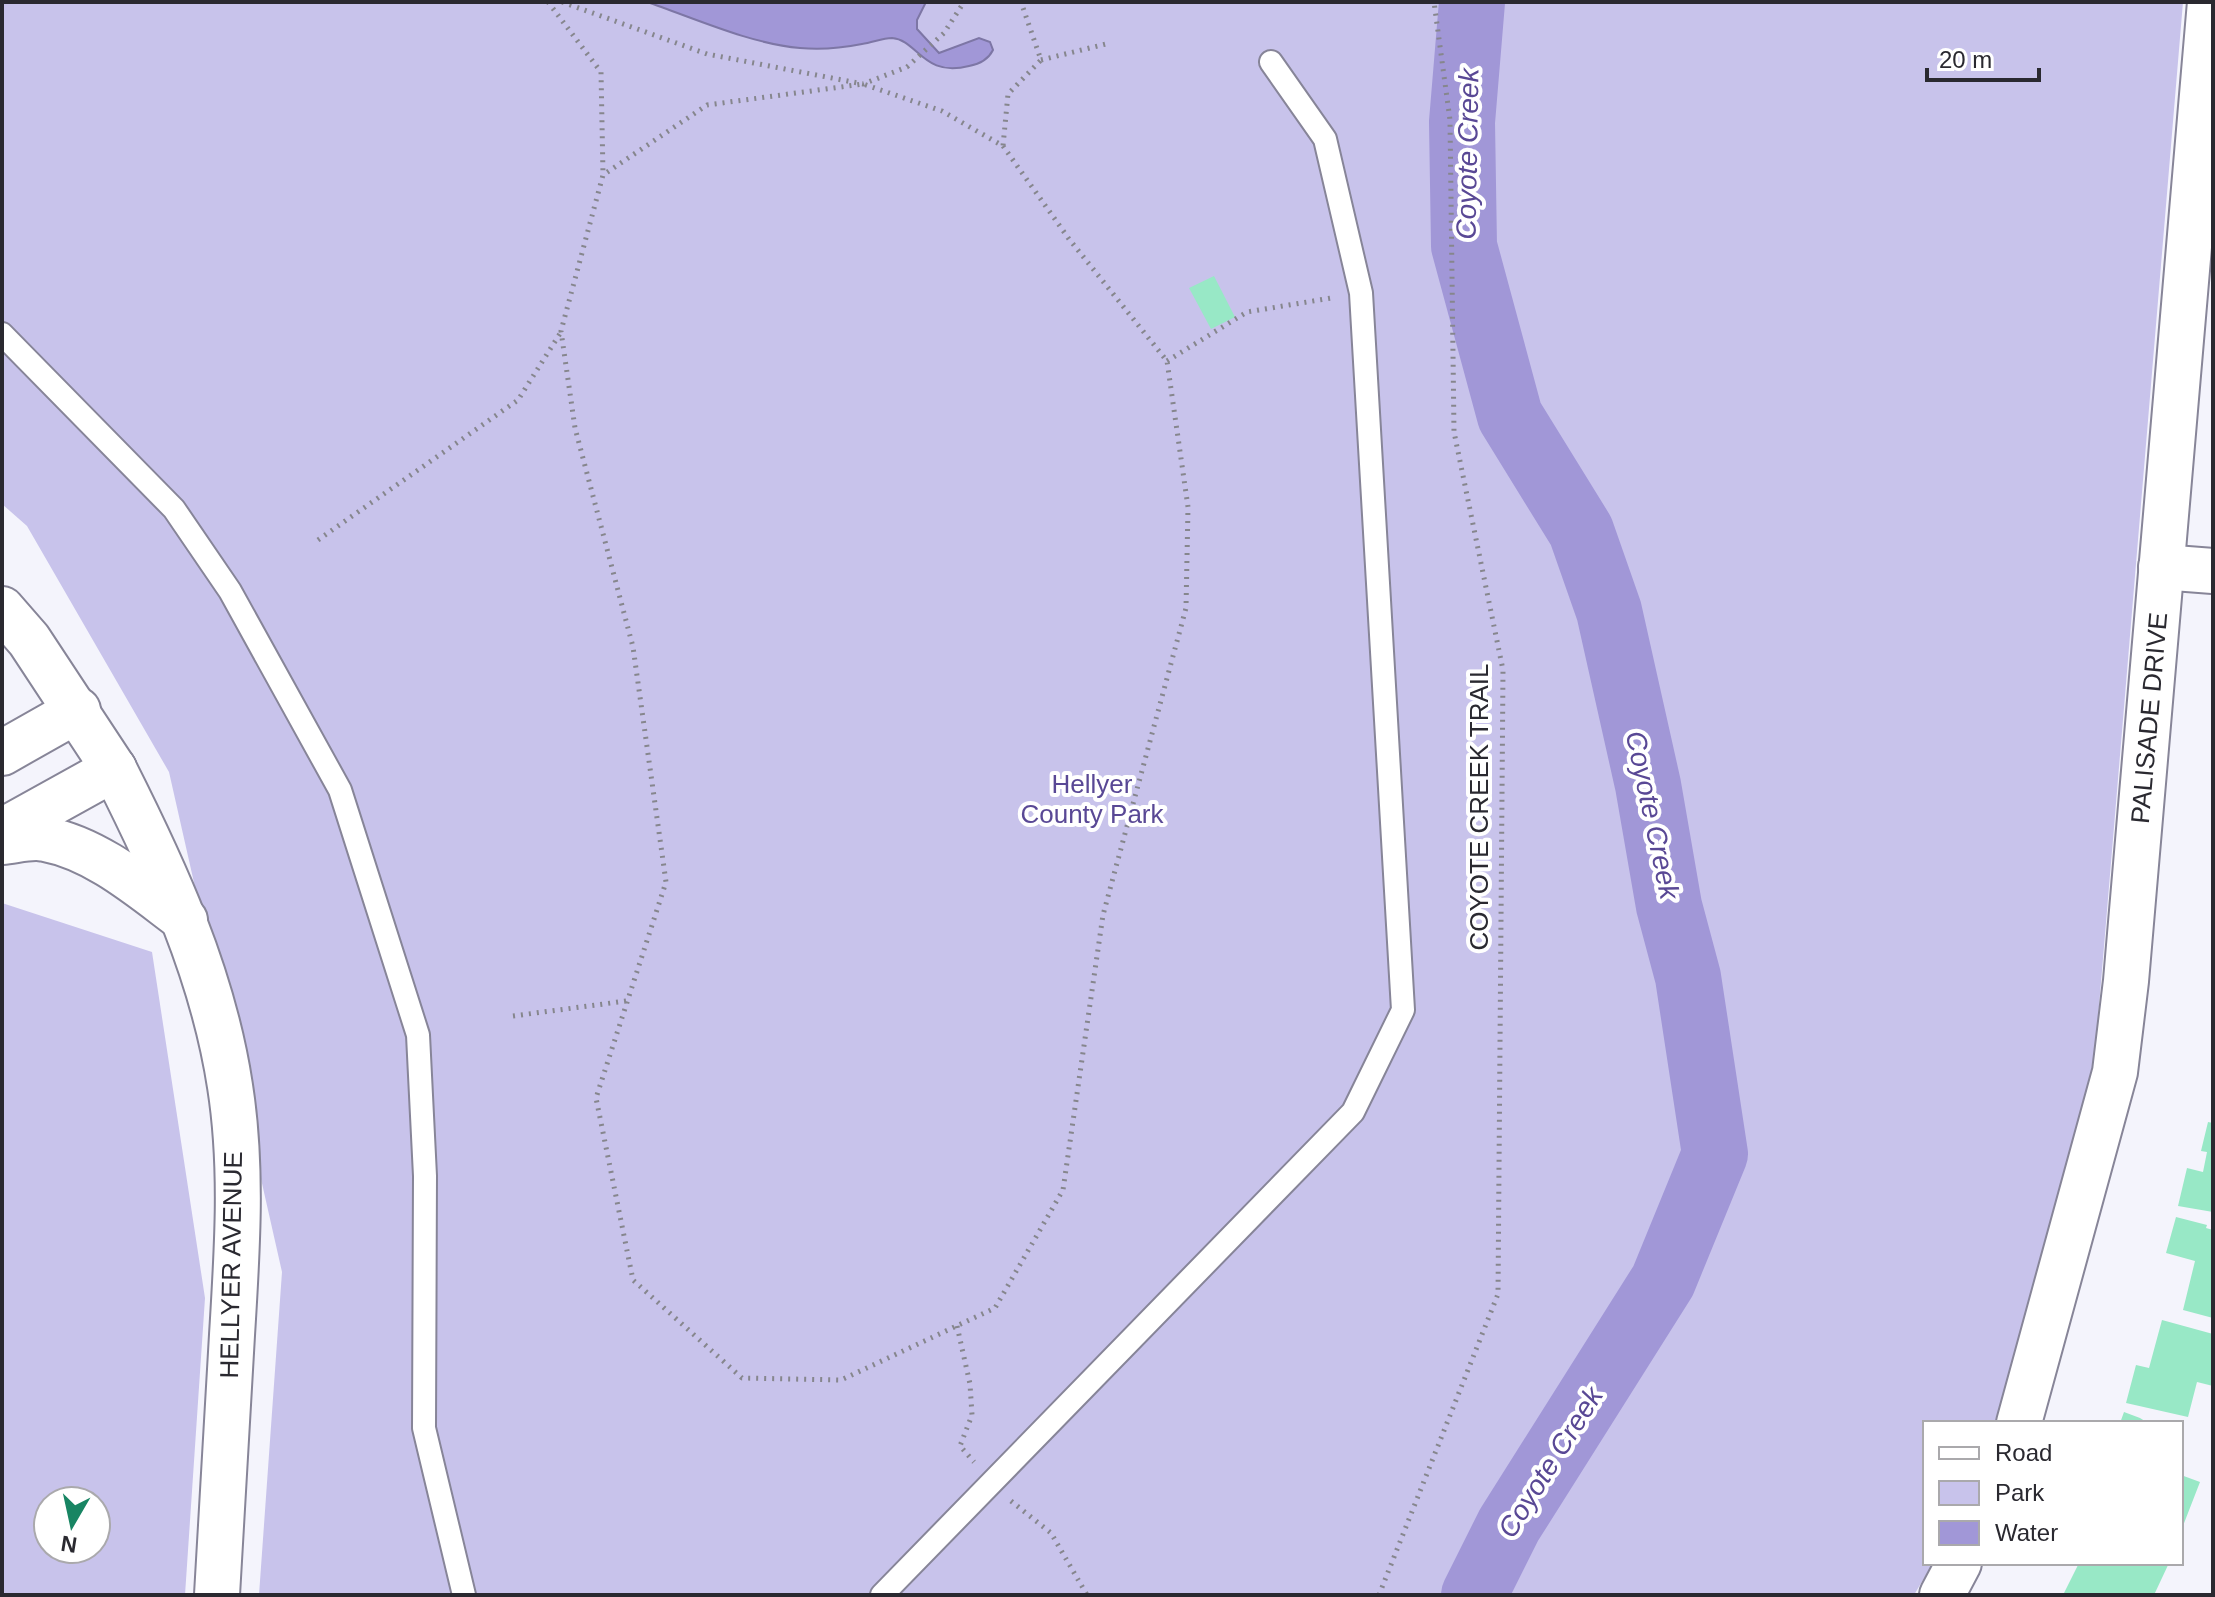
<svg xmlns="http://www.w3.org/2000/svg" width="2215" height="1597" font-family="Helvetica,sans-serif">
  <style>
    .green { fill: #c8c3eb; fill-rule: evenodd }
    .water { fill: #a197d7; stroke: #7d76a5; stroke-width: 2 }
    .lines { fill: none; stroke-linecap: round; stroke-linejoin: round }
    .river { stroke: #a197d7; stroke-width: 66 }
    .building { fill: #98e8c6 }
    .service-casing { stroke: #878598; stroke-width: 26 }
    .minor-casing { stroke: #878598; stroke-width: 48 }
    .tertiary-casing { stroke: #878598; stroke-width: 48 }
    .secondary-casing { stroke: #878598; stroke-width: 48 }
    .motorway-casing { stroke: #878598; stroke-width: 48 }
    .path { stroke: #86868d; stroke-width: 5; stroke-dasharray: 2 6; stroke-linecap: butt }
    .service { stroke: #fff; stroke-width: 22 }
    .minor { stroke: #fff; stroke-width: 44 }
    .tertiary { stroke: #fff; stroke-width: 44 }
    .secondary { stroke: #fff; stroke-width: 44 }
    .motorway { stroke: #fff; stroke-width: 44 }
    .labels { text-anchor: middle; stroke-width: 8; stroke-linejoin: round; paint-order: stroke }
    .street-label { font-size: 26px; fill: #2a2930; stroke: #fff }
    .park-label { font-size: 26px; fill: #594895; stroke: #fff }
    .water-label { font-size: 28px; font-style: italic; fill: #594895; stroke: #fff }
  </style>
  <rect width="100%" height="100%" fill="#f4f4fc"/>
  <!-- green -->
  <path class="green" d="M2,2H2183L2094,1066L2012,1375L1995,1423H1925V1563H1933L1914,1595H259L282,1272L169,772L27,526L2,504Z
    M2,903L152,952L205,1298L185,1595H2ZM96,1501V1549H48V1501Z"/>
  <!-- water -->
  <path class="water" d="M647,2H926L917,20V29L939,53L979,38L990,42L993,50C988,60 980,64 969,66C923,78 918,40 892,38C882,38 872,43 862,44C842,48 821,50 800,48C751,44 694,18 647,2Z"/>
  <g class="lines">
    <!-- river -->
    <path class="river" d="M1472,2L1462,122L1464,246L1510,416L1581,531L1609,611L1648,785L1669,906L1688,977L1715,1154L1663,1281L1509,1525L1474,1595"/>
  </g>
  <!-- building -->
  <path class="building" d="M1214,276L1235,317L1211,329L1189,288Z
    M2208,1122L2213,1123V1212L2178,1206L2187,1168L2203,1172L2207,1152L2201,1151Z
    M2176,1217L2207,1225L2206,1228L2213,1230V1318L2183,1310L2195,1261L2166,1253Z
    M2162,1320L2213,1334V1386L2197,1382L2188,1417L2126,1403L2136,1365L2149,1368Z
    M2124,1412L2140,1418L2148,1423H2120Z
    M2181,1475L2200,1482L2181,1531Z
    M2079,1563H2169L2154,1595H2063Z"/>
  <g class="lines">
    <defs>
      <path id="service" d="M2,334L174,509L230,591L340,790L418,1035L425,1176L424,1428L464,1595
        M882,1595L1353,1112L1403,1010L1361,293L1325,139L1271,62"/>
      <path id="minor" d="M2161,567L2213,571"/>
      <path id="tertiary" d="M114,769C165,870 213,974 230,1086C243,1168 237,1253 232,1335C227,1421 222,1508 217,1595
        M2019,1423L2115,1072L2126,981L2210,2
        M1942,1595L1959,1563"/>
      <path id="secondary" d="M2,609L29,640L114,769"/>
      <path id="motorway" d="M2,753L78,710
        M2,831L114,769
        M2,842C15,841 32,836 45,839C98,849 143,889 185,920"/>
    </defs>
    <!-- service casing -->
    <use href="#service" class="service-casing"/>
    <!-- minor casing -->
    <use href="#minor" class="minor-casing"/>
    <!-- tertiary casing -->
    <use href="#tertiary" class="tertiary-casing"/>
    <!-- secondary casing -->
    <use href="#secondary" class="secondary-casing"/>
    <!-- motorway casing -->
    <use href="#motorway" class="motorway-casing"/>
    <!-- path -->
    <path class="path" d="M548,2L601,72L603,174
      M562,2L707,54L863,84L907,67L944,33L964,2
      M1041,60L1110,43
      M1003,146L1069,239L1167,361L1188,507L1186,608L1103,915L1063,1190L995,1308L841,1380L742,1378L633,1280L596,1098L666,882L633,647L575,428L561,331L603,175L707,105L863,84L942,111L1003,146L1008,94L1041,60L1021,2
      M1167,361L1247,312L1331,298
      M318,540L518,400L561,332
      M513,1016L626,1001
      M957,1326L970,1384L972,1415L960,1446L974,1462
      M1011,1501L1051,1533L1087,1595
      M1379,1595L1498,1294L1503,670L1454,432L1450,120L1434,2"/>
    <!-- service -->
    <use href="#service" class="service"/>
    <!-- minor -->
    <use href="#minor" class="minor"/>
    <!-- tertiary -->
    <use href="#tertiary" class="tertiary"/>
    <!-- secondary -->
    <use href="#secondary" class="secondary"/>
    <!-- motorway -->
    <use href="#motorway" class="motorway"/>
  </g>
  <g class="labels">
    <!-- street labels -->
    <g class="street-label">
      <text transform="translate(2149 718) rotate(-85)" y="9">PALISADE DRIVE</text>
      <text transform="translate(1479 807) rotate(-90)" y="9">COYOTE CREEK TRAIL</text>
      <text transform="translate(231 1265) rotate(-89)" y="9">HELLYER AVENUE</text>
    </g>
    <!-- park labels -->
    <g class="park-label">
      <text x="1092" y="793">Hellyer<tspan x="1092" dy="30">County Park</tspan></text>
    </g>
    <!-- water labels -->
    <g class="water-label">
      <text transform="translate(1467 154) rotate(-89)" y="10">Coyote Creek</text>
      <text transform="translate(1653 815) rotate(78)" y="10">Coyote Creek</text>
      <text transform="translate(1550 1462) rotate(-58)" y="10">Coyote Creek</text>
    </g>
  </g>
  <!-- border -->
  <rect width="2215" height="1597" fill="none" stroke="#2a2930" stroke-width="8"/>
  <!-- legend -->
  <rect x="1923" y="1421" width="260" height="144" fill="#ffffff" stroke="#aaa9ac" stroke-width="2"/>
  <rect x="1939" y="1447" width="40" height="12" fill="#ffffff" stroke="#aaa9ac" stroke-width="2"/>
  <text x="1995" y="1461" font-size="24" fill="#2a2930">Road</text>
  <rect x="1939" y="1481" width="40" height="24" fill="#c8c3eb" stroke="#aaa9ac" stroke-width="2"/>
  <text x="1995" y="1501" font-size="24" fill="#2a2930">Park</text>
  <rect x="1939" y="1521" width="40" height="24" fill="#a197d7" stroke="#aaa9ac" stroke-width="2"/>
  <text x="1995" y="1541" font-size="24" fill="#2a2930">Water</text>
  <!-- north arrow -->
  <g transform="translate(72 1525) rotate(189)"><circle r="38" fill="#ffffff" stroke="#aaa9ac" stroke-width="2"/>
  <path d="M0-6L14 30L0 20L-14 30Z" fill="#188563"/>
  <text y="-12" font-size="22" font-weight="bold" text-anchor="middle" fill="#2a2930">N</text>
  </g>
  <!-- scale -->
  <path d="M1927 68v12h112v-12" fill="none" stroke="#2a2930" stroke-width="4"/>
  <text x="1939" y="68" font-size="24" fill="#2a2930" stroke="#ffffff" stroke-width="6" paint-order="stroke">20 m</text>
</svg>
